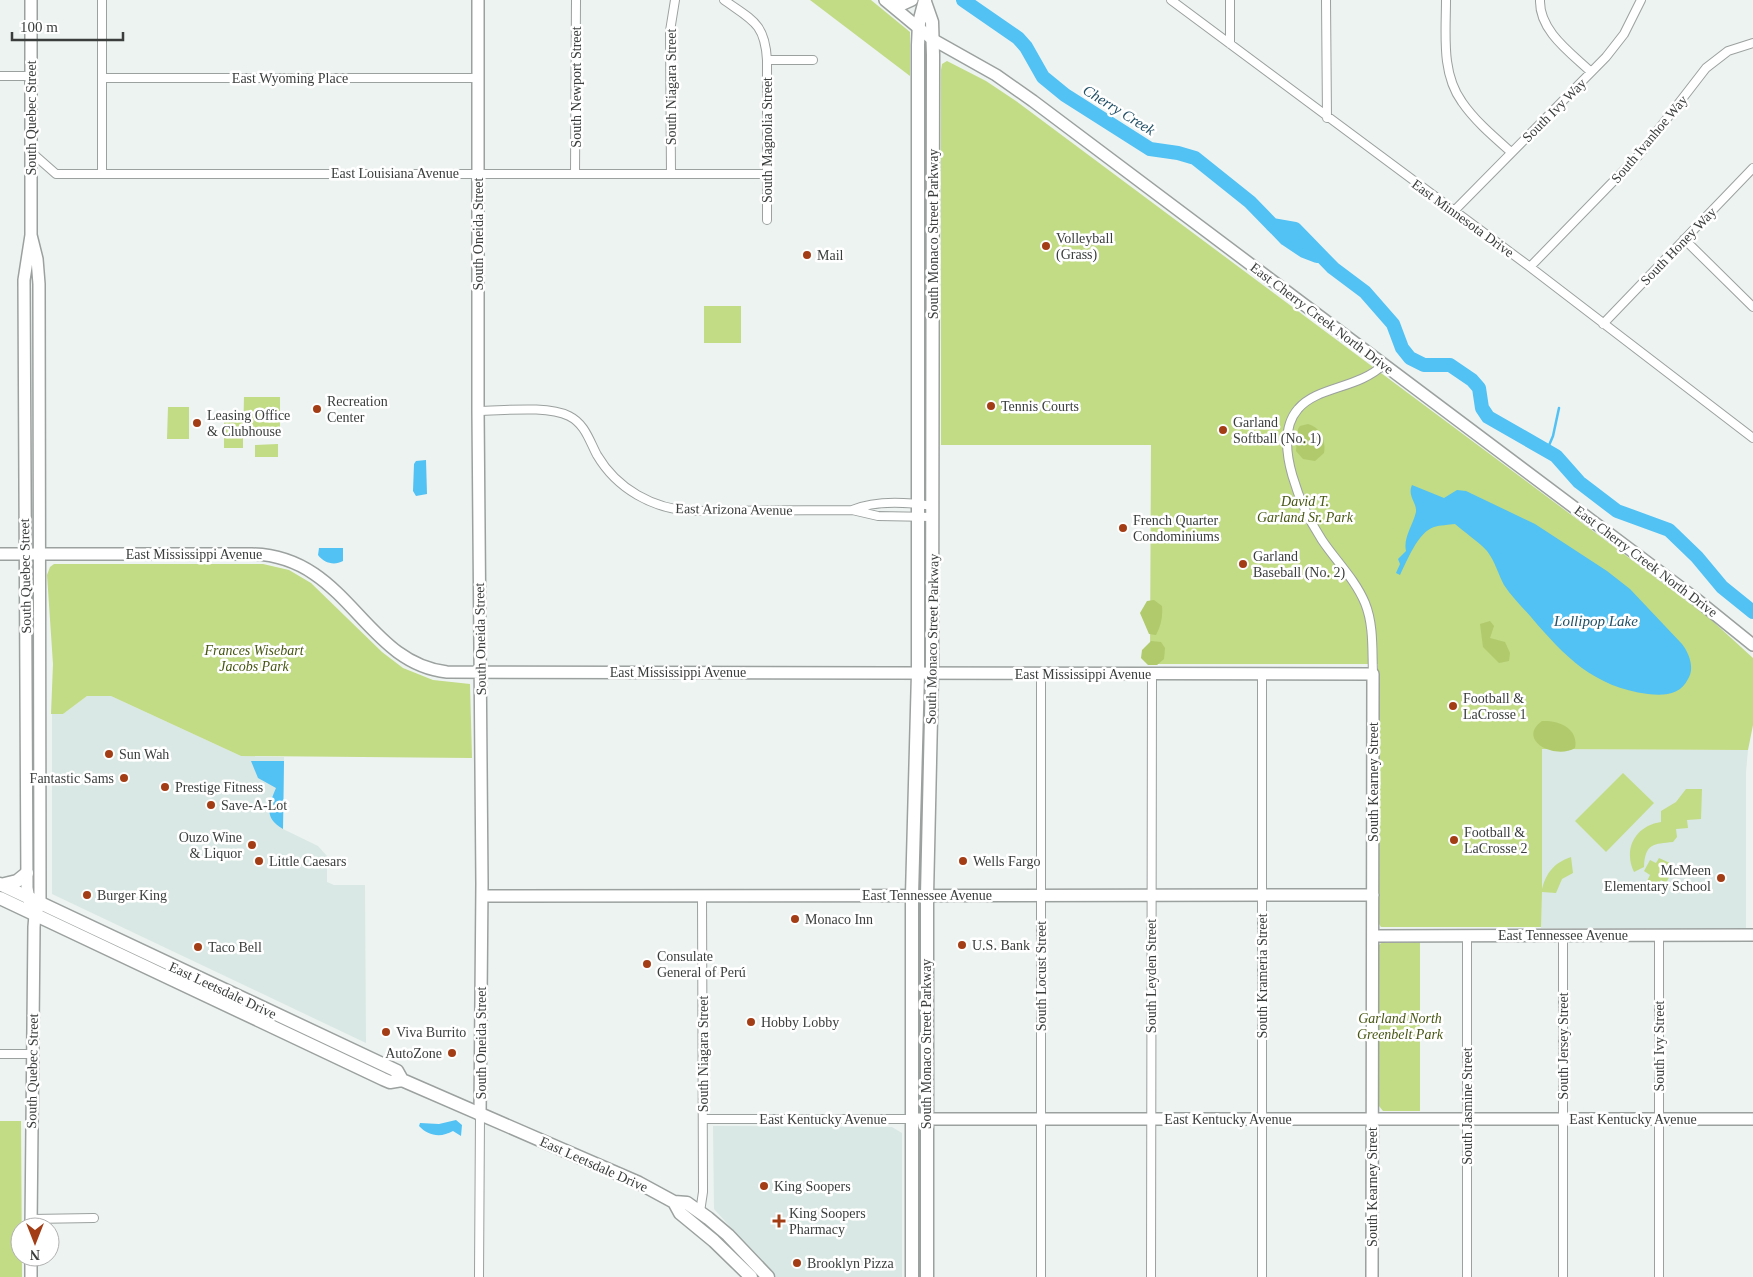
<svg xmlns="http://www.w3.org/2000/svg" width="1753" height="1277" font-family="Georgia,serif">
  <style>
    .built { fill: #d9e8e4 }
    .green { fill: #c2db85 }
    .forest { fill: #b0ca6c }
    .water { fill: #52c1f4 }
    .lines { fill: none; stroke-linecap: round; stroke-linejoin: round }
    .stream { stroke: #52c1f4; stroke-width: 2.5 }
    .river { stroke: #52c1f4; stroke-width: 14 }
    .street-casing { stroke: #9ba19f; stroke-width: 10 }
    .secondary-casing { stroke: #9ba19f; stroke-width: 14 }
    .primary-casing { stroke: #9ba19f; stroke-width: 15 }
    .street { stroke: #fff; stroke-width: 8 }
    .secondary { stroke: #fff; stroke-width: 11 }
    .primary { stroke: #fff; stroke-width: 12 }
    .poi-dot { fill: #a33d15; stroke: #fff; stroke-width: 2 }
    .labels { text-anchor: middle; stroke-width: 5; stroke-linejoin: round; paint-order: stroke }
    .street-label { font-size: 14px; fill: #3b3d3d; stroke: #fff }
    .poi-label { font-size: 14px; fill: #3b3d3d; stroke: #fff; text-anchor: start }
    .park-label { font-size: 14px; font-style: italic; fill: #475713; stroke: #fff }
    .water-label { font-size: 15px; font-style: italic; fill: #225066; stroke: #fff }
  </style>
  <rect width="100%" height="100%" fill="#edf3f1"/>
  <!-- built -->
  <path class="built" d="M87,696H111L241,756L284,757L283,829L318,846L327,856V882L334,885H365L366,1043L52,894V714H63Z
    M1542,749L1748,750L1746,772V928H1541Z
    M713,1126L892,1127L902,1133V1277H776L714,1209Z"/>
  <!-- green -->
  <path class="green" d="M810,0H871L910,32V76Z
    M947,61L986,81L1016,101L1707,616L1753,658V725L1748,750L1542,749V889C1546,874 1553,863 1571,857L1573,873L1562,879L1556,893L1542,892L1541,927H1381L1379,924L1378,664H1150L1151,445H941V70L942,64Z
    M704,306H741V343H704Z
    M244,397H280V437H243Z
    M168,407H189V439H167Z
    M224,411H243V448H224Z
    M278,444V457H255V445Z
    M54,564H263L289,570L311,583L382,652L403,668L433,680L470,684L472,758L241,756L111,696H87L63,714H51L53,664L47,575L50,567Z
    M1623,773L1654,803L1606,852L1575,821Z
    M1686,789H1702L1701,819L1687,820L1688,828L1676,829L1677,837L1673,842C1654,844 1645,843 1644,867L1634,872C1623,849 1635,826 1661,822V811L1676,802Z
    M1659,858L1670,863L1667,869L1672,872L1666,883L1661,880L1657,886L1647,881L1650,875L1644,871L1650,860L1656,863Z
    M1420,942V1111H1383L1379,1106V945L1381,943Z
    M0,1121H21L22,1277H0Z"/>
  <!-- forest -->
  <path class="forest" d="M1308,424C1321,428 1326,440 1324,453L1315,461L1303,459L1296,451L1298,429L1300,426Z
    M1154,600L1162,606C1163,616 1161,626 1156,635L1149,634L1140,613L1147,601Z
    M1490,621L1494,626L1490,638L1505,642L1510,653L1509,661L1499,663L1483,647L1480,624Z
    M1151,641L1161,642L1165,648L1164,659L1157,665H1148L1141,658L1142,650Z
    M1542,721C1558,720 1579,728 1575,748C1555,760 1516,740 1542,721Z"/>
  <!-- water -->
  <path class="water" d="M426,460L427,494L416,496L413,491L414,464L416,461Z
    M1412,485L1444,498L1457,490L1466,491L1535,524L1607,571L1630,589L1682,644C1689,653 1695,668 1688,679C1680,695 1664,696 1648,694C1594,687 1565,657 1531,617C1522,607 1512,597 1504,585C1498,574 1495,561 1487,551C1478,541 1465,533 1455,524C1448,525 1440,525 1434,527C1418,532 1407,561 1400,575L1396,573L1400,564L1398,559L1406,551C1403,538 1413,525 1416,512C1417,502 1407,496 1412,485Z
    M319,548H343V561C334,566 324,563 318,555Z
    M251,761H284L283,829C263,818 269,805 276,788L258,778Z
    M456,1120L462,1125L461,1136L453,1131C441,1138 428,1136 419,1126L420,1123L439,1124Z"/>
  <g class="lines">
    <!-- stream -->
    <path class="stream" d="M1547,450L1553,436L1559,408"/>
    <!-- river -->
    <path class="river" d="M963,0L1018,38L1026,47L1043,77L1065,95L1150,149L1178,153L1195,158L1250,202L1286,239L1304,251L1317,256
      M1272,225L1295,229L1333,268L1365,292L1393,324L1402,348L1410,358L1424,365H1450L1472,380L1479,388L1482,408L1488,417L1556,456L1579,482L1617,511L1669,530L1697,557L1722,587L1753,612"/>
    <defs>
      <path id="street" d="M102,0V173
        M724,0C752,20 765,23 767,60V220
        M1171,0L1530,267L1753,438
        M1326,0L1327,118
        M1446,0C1446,34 1441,73 1462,102C1475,121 1494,137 1511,152
        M1540,0C1539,31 1571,53 1591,72
        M1230,44V0
        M767,60H813
        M0,76H32
        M102,78H477
        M31,152L56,174H767
        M575,174L576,0
        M671,174L670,31L675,0
        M1454,211L1606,57L1624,34L1641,0
        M1684,239L1753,307
        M1530,267L1638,156L1706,68L1728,51L1753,43
        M1603,324L1753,168
        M478,411C502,411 547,405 569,416C585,424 589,440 597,455C617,489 653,509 692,511L852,510L878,516L932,517
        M852,510C876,500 907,502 932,506
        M1041,674V1277
        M1373,674C1372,651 1374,625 1365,603C1355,579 1336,561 1322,540C1303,511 1270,441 1298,409C1317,386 1359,389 1384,364
        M1563,935V1277
        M1467,936V1277
        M0,1054H32
        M703,1119H912
        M700,1212L703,1192L702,895
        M31,1219L94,1218
        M479,1277L480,1115
        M1151,1277L1152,674
        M1262,1277V674
        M1659,1277V935"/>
      <path id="secondary" d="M478,0V411L482,884L480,1115
        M885,0L932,39L996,75L1033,101L1696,599L1753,645
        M889,3L901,5L912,0
        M31,235L37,259L39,284L40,903L35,915L34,927L31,1227
        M0,554H252C348,556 364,663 447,672L1373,674L1372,1277
        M482,896L1373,895
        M30,905L27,888L24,280L31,235V0
        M1373,936L1753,935
        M912,1119H1753
        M31,1277V1257"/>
      <path id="primary" d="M925,2L932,22L933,55L932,673L927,895V1277
        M0,884L397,1071L402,1080
        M1,885L17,881L27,873
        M0,898L383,1079L390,1082L402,1080L639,1183L674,1202L687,1203L708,1218L728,1235L768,1277
        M674,1202L680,1213L714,1241L751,1277
        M912,1277V895L918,673V45L919,23L925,0"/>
    </defs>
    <!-- street casing -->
    <use href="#street" class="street-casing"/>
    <!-- secondary casing -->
    <use href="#secondary" class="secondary-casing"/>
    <!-- primary casing -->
    <use href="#primary" class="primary-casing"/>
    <!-- street -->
    <use href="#street" class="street"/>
    <!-- secondary -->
    <use href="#secondary" class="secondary"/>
    <!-- primary -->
    <use href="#primary" class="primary"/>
  </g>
  <!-- markers -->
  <g class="poi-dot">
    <circle cx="1046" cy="246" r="5"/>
    <circle cx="807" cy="255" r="5"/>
    <circle cx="991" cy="406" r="5"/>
    <circle cx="317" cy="409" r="5"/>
    <circle cx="197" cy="423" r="5"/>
    <circle cx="1223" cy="430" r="5"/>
    <circle cx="1123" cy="528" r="5"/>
    <circle cx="1243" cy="564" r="5"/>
    <circle cx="1453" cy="706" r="5"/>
    <circle cx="109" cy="754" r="5"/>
    <circle cx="124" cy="778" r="5"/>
    <circle cx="165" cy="787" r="5"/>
    <circle cx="211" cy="805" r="5"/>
    <circle cx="1454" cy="840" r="5"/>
    <circle cx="252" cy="845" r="5"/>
    <circle cx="259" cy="861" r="5"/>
    <circle cx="963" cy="861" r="5"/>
    <circle cx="1721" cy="878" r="5"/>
    <circle cx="87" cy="895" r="5"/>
    <circle cx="795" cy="919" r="5"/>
    <circle cx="962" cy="945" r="5"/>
    <circle cx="198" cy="947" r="5"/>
    <circle cx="647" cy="964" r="5"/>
    <circle cx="751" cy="1022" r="5"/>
    <circle cx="386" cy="1032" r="5"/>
    <circle cx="452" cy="1053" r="5"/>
    <circle cx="764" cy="1186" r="5"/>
    <path d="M776.5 1213.5h5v5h5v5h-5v5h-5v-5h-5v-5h5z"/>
    <circle cx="797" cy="1263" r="5"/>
  </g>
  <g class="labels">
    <!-- street labels -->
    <g class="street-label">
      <text x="290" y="83">East Wyoming Place</text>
      <text transform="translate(576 87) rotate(-90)" y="5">South Newport Street</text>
      <text transform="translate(671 87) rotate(-90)" y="5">South Niagara Street</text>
      <text transform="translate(1554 110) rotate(-45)" y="5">South Ivy Way</text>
      <text transform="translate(31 118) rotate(-90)" y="5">South Quebec Street</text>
      <text transform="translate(1649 139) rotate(-50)" y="5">South Ivanhoe Way</text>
      <text transform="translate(767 140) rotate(-90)" y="5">South Magnolia Street</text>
      <text x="395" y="178">East Louisiana Avenue</text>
      <text transform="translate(1463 218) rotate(36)" y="5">East Minnesota Drive</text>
      <text transform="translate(478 234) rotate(-90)" y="5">South Oneida Street</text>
      <text transform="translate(933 234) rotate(-90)" y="5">South Monaco Street Parkway</text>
      <text transform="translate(1678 246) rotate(-46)" y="5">South Honey Way</text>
      <text transform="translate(1322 318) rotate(37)" y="5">East Cherry Creek North Drive</text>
      <text transform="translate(734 509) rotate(1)" y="5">East Arizona Avenue</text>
      <text x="194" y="559">East Mississippi Avenue</text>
      <text transform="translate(1646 561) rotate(37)" y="5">East Cherry Creek North Drive</text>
      <text transform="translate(25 576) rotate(-91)" y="5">South Quebec Street</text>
      <text transform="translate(480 639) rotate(-91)" y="5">South Oneida Street</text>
      <text transform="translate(932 639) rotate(-89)" y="5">South Monaco Street Parkway</text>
      <text x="678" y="677">East Mississippi Avenue</text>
      <text x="1083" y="679">East Mississippi Avenue</text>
      <text transform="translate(1373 782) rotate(-90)" y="5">South Kearney Street</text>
      <text x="927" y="900">East Tennessee Avenue</text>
      <text x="1563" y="940">East Tennessee Avenue</text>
      <text transform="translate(1041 976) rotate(-90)" y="5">South Locust Street</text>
      <text transform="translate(1151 976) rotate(-90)" y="5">South Leyden Street</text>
      <text transform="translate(1262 976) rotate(-90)" y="5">South Krameria Street</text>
      <text transform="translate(223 990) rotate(25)" y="5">East Leetsdale Drive</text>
      <text transform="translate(481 1043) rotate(-90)" y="5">South Oneida Street</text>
      <text transform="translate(926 1044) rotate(-90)" y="5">South Monaco Street Parkway</text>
      <text transform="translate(1563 1046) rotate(-90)" y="5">South Jersey Street</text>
      <text transform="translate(1659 1046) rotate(-90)" y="5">South Ivy Street</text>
      <text transform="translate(703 1054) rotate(-90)" y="5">South Niagara Street</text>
      <text transform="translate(32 1071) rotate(-89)" y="5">South Quebec Street</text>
      <text transform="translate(1467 1106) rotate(-90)" y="5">South Jasmine Street</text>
      <text x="823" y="1124">East Kentucky Avenue</text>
      <text x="1228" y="1124">East Kentucky Avenue</text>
      <text x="1633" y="1124">East Kentucky Avenue</text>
      <text transform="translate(594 1164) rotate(24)" y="5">East Leetsdale Drive</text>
      <text transform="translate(1372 1187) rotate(-90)" y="5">South Kearney Street</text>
    </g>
    <!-- poi labels -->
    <g class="poi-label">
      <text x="1056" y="243">Volleyball<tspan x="1056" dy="16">(Grass)</tspan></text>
      <text x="817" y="260">Mail</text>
      <text x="327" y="406">Recreation<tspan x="327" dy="16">Center</tspan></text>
      <text x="1001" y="411">Tennis Courts</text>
      <text x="207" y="420">Leasing Office<tspan x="207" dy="16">&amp; Clubhouse</tspan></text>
      <text x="1233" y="427">Garland<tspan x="1233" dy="16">Softball (No. 1)</tspan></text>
      <text x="1133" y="525">French Quarter<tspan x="1133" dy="16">Condominiums</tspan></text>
      <text x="1253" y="561">Garland<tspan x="1253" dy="16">Baseball (No. 2)</tspan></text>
      <text x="1463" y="703">Football &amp;<tspan x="1463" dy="16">LaCrosse 1</tspan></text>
      <text x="119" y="759">Sun Wah</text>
      <text x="114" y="783" text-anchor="end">Fantastic Sams</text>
      <text x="175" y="792">Prestige Fitness</text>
      <text x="221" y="810">Save-A-Lot</text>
      <text x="1464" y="837">Football &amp;<tspan x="1464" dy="16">LaCrosse 2</tspan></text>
      <text x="242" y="842" text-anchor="end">Ouzo Wine<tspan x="242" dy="16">&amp; Liquor</tspan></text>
      <text x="269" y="866">Little Caesars</text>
      <text x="973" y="866">Wells Fargo</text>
      <text x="1711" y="875" text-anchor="end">McMeen<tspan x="1711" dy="16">Elementary School</tspan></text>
      <text x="97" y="900">Burger King</text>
      <text x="805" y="924">Monaco Inn</text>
      <text x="972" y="950">U.S. Bank</text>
      <text x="208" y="952">Taco Bell</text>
      <text x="657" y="961">Consulate<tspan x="657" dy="16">General of Perú</tspan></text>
      <text x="761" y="1027">Hobby Lobby</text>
      <text x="396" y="1037">Viva Burrito</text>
      <text x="442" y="1058" text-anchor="end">AutoZone</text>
      <text x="774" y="1191">King Soopers</text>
      <text x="789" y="1218">King Soopers<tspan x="789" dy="16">Pharmacy</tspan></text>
      <text x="807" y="1268">Brooklyn Pizza</text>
    </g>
    <!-- park labels -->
    <g class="park-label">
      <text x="1305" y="506">David T.<tspan x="1305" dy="16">Garland Sr. Park</tspan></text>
      <text x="254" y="655">Frances Wisebart<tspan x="254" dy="16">Jacobs Park</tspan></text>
      <text x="1400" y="1023">Garland North<tspan x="1400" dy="16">Greenbelt Park</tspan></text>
    </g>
    <!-- water labels -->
    <g class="water-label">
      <text transform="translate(1119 110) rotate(32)" y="5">Cherry Creek</text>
      <text x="1596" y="626">Lollipop Lake</text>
    </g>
  </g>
  <!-- north arrow -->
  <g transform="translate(35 1242) rotate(180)"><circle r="24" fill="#ffffff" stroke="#b1b1b1"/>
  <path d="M0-4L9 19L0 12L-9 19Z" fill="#a33d15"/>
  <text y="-8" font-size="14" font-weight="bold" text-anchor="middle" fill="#3b3d3d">N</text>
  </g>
  <!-- scale -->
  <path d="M12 32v8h111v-8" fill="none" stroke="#3b3d3d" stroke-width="2.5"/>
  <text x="20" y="32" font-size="15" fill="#3b3d3d" stroke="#ffffff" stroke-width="4" paint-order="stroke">100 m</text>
</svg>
